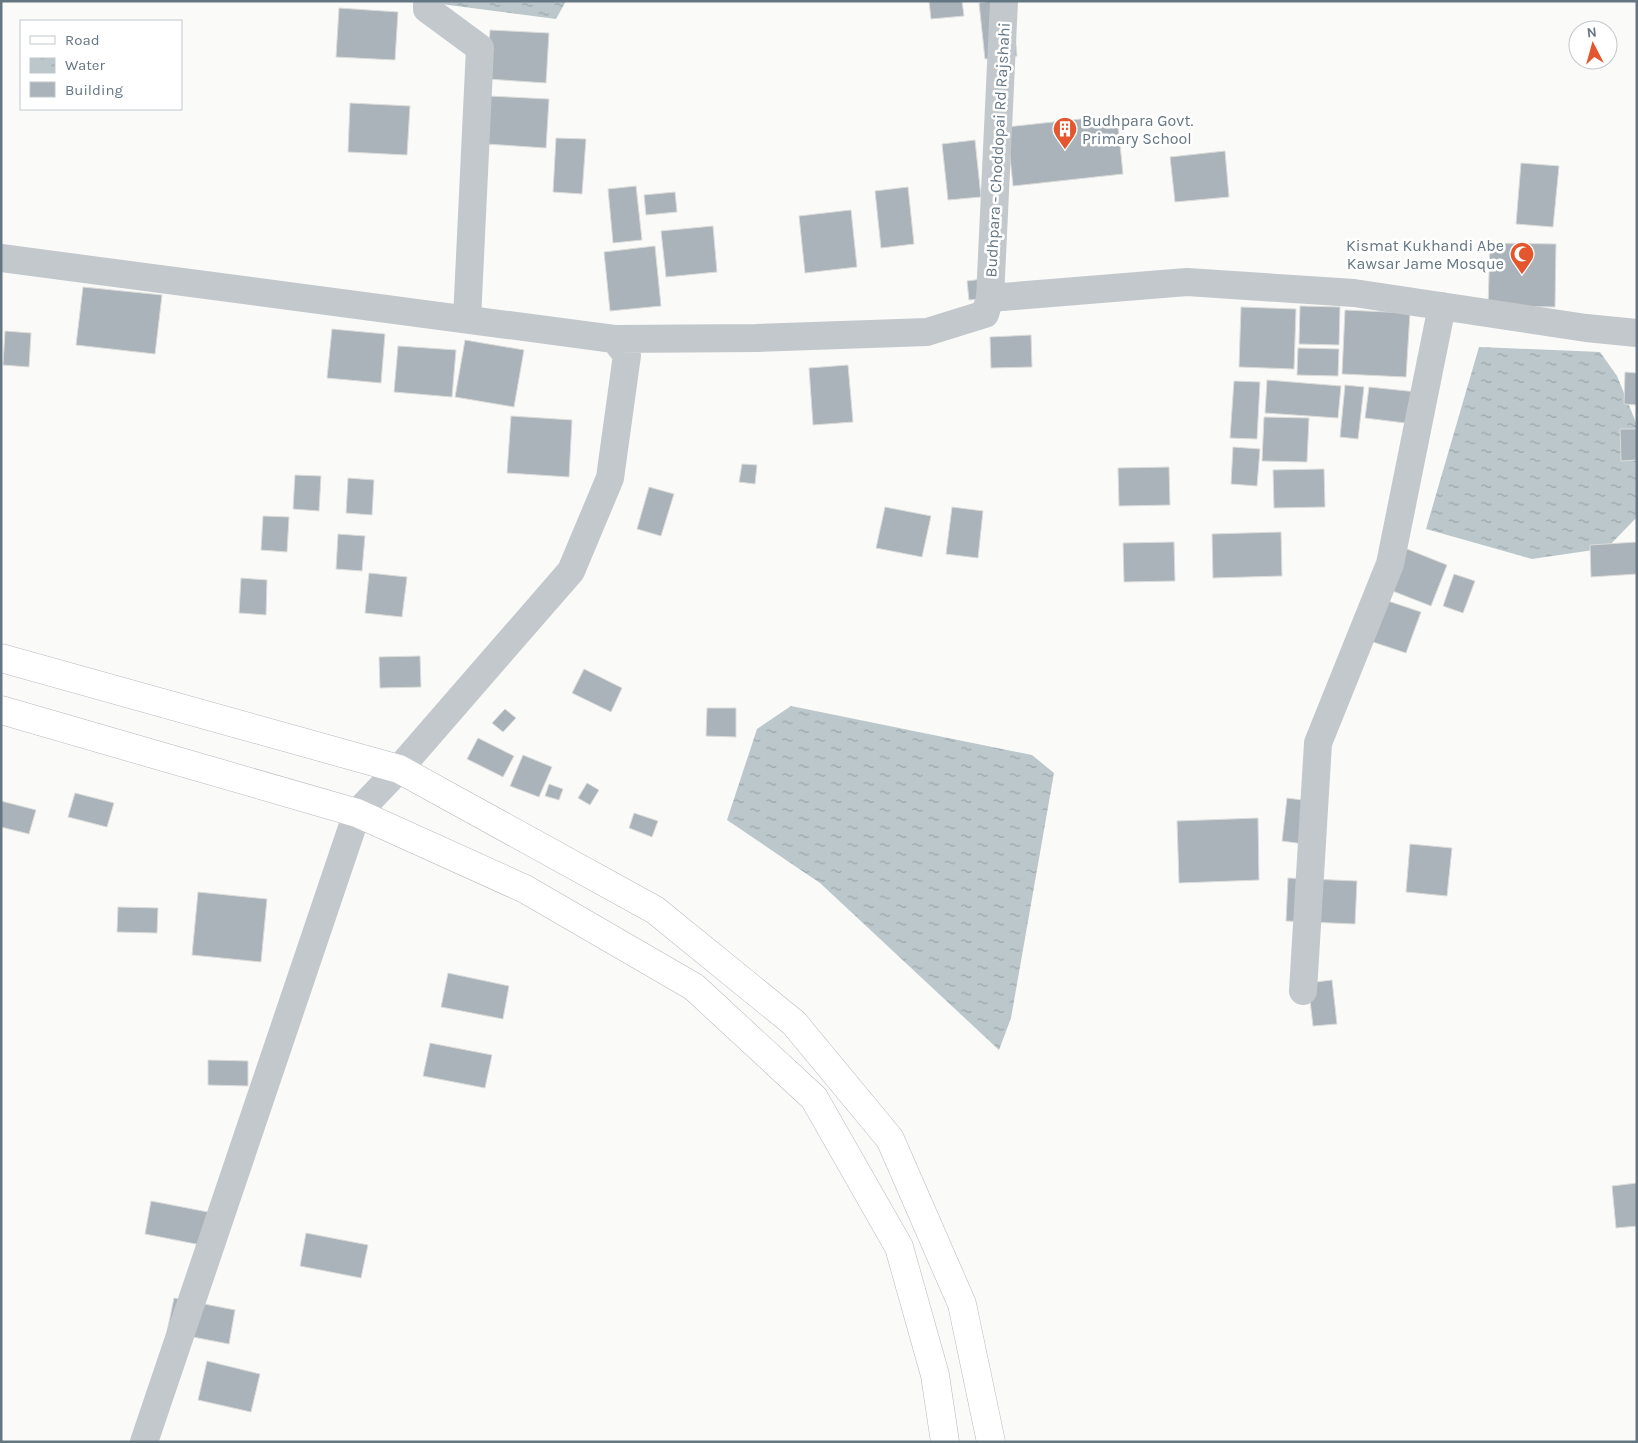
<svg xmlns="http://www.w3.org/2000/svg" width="1638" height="1443" font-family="Karla,sans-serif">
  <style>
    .water { fill: url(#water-ripples) }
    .building { fill: #aab3b9; stroke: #dcdcda }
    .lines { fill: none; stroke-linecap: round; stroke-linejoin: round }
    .major-casing { stroke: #b5babe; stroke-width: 29 }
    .minor { stroke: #c3c8cc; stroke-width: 28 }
    .major { stroke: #fff; stroke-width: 28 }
    .labels { text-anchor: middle; stroke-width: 5; stroke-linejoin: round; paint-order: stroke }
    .poi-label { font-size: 16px; fill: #657683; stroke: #fff; text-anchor: start }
    .street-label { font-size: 16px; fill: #657683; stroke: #fff }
  </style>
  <defs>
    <pattern id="water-ripples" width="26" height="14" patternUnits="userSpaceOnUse" patternTransform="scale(1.25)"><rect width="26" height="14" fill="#bbc7cb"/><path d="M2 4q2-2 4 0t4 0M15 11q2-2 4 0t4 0" fill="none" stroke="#9ca6aa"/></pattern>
  </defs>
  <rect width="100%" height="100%" fill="#fafaf8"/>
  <!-- water -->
  <path class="water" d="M441,1H566L556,19L441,4Z
    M1479,347L1600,352L1617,376L1637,425V512L1636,518L1607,548L1532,559L1426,529Z
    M791,706L1032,755L1054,773L1011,1018L999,1050L820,883L727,820L757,729Z"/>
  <!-- building -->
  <path class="building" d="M929,1H962L964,16L931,19Z
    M992,1H1012L1017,56L985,59L979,3Z
    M339,8L398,12L395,60L336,57Z
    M490,30L549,33L546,83L487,79Z
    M489,96L549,99L546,148L486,144Z
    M350,103L410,106L407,155L348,152Z
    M1117,115L1123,174L1013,186L1007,127Z
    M556,138L586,139L582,194L553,192Z
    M975,140L981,197L948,200L942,144Z
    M1225,151L1229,197L1175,202L1170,157Z
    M1521,163L1559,166L1553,227L1516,224Z
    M636,186L642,240L613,243L608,189Z
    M908,187L914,244L881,248L875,191Z
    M675,192L677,212L646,215L644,195Z
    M851,210L857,267L805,273L799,216Z
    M713,226L717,272L666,277L661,231Z
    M1490,243L1556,244L1555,307L1488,306Z
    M655,246L661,306L610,311L604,252Z
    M998,277L1000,297L969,300L967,281Z
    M83,287L162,295L155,354L76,345Z
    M1300,306L1340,307L1339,345L1299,344Z
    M1241,307L1296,309L1294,369L1239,367Z
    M1345,310L1410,313L1406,377L1342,374Z
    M332,329L385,334L381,383L327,378Z
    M5,331L31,333L29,367L3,365Z
    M1031,335L1032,367L991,368L990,337Z
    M465,340L524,350L514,407L455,397Z
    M398,346L456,350L452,397L394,392Z
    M1298,348L1339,349L1338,376L1297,375Z
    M848,365L853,422L813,425L809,368Z
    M1625,372L1637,373V405L1624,404Z
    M1267,380L1341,386L1338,418L1265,413Z
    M1234,381L1260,382L1257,439L1230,438Z
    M1345,385L1364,387L1358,439L1340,437Z
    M1369,387L1417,392L1413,424L1365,418Z
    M511,416L572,420L569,477L507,473Z
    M1264,417L1309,418L1307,462L1262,461Z
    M1620,429H1637V460L1621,461Z
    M1233,447L1260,449L1257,486L1231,484Z
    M742,464L757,465L755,484L739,482Z
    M1169,467L1170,505L1119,506L1118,468Z
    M1324,469L1325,507L1274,508L1273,470Z
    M295,475L321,476L319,511L293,509Z
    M348,478L374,480L372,515L346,513Z
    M649,487L674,494L661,536L637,529Z
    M885,507L931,516L922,557L876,548Z
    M952,507L983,511L978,558L946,554Z
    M263,516L289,517L287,552L261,550Z
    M1281,532L1282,576L1213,578L1212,534Z
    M338,534L365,536L362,571L336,569Z
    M1174,542L1175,581L1124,582L1123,543Z
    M1637,542V574L1591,577L1590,545Z
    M1407,549L1447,565L1431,606L1390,590Z
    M369,573L407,577L402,617L365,613Z
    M1454,574L1475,581L1463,613L1443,606Z
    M241,578L267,580L266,615L239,613Z
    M1385,600L1421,612L1406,653L1370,641Z
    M420,656L421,687L380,688L379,657Z
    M584,669L622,688L611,712L572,693Z
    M707,708H736V737L706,736Z
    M505,709L516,718L503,732L492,723Z
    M478,738L514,756L503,777L467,759Z
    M523,755L552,767L539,797L510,786Z
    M587,783L599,790L590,805L578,798Z
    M549,784L563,789L559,800L545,796Z
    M75,793L114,803L107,827L68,817Z
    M1287,798L1325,803L1319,846L1282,841Z
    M1,801L36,810L29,834L1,827Z
    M634,813L658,821L652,837L629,828Z
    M1258,818L1259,880L1179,883L1177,821Z
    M1410,844L1452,848L1447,896L1406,892Z
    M1288,878L1357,881L1355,924L1286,921Z
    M198,892L267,899L261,962L192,955Z
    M118,907L158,908L157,933L117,932Z
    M448,973L509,986L503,1019L441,1007Z
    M1332,980L1337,1024L1313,1026L1308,983Z
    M430,1043L492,1055L485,1088L423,1076Z
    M208,1060L248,1061V1086L208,1085Z
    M1637,1183V1226L1616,1228L1612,1186Z
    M151,1201L213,1213L206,1246L145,1234Z
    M306,1233L368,1245L361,1278L300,1266Z
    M174,1298L235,1310L229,1344L167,1332Z
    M207,1361L260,1374L251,1412L198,1400Z"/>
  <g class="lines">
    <defs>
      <path id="major" d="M1,658L399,769L655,910L794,1023L890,1139L962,1304L991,1442
        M1,710L357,813L525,889L694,987L814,1098L899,1247L935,1375L945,1442"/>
    </defs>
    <!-- major casing -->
    <use href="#major" class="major-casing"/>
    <!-- minor -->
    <path class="minor" d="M427,1V9L480,48L467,319
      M1,258L614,339L627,355L610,478L571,571L399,769L357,813L144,1442
      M990,298L1004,1
      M614,339L756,338L927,332L985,314L990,298L1187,282L1354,293L1586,328L1637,333
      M1303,991L1318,743L1390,564L1442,306"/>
    <!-- major -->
    <use href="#major" class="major"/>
  </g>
  <!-- icons -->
  <defs>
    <symbol id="building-pin" viewBox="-11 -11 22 30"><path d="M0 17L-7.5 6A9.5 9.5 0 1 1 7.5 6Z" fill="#e4572e" stroke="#fff"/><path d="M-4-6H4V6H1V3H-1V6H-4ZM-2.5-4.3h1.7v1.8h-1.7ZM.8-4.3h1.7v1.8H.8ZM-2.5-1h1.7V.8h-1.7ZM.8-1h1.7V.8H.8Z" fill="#fff"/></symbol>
    <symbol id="mosque-pin" viewBox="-11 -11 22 30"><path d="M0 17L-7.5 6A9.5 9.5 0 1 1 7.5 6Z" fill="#e4572e" stroke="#fff"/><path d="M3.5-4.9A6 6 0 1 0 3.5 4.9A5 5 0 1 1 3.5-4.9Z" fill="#fff"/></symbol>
  </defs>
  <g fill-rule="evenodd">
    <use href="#building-pin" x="1051" y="115" width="28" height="38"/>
    <use href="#mosque-pin" x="1508" y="240" width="28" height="38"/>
  </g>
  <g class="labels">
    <!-- poi labels -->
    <g class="poi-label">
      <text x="1082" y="126">Budhpara Govt.<tspan x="1082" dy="18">Primary School</tspan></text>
      <text x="1504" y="251" text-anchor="end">Kismat Kukhandi Abe<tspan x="1504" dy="18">Kawsar Jame Mosque</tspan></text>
    </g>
    <!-- street labels -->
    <g class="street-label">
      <text transform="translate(997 150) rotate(-87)" y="6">Budhpara - Choddopai Rd Rajshahi</text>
    </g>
  </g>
  <!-- border -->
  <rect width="1638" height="1443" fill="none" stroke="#657683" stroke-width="5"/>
  <!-- legend -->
  <rect x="20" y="20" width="162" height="90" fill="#ffffff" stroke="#c1c8cd"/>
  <rect x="30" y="36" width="25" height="8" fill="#ffffff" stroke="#c1c8cd"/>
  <text x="65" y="45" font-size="15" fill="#657683">Road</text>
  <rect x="30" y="58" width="25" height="15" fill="url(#water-ripples)" stroke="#c1c8cd"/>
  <text x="65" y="70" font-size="15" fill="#657683">Water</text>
  <rect x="30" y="82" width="25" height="15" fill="#aab3b9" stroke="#c1c8cd"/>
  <text x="65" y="95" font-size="15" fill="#657683">Building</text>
  <!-- north arrow -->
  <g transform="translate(1593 45) rotate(354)"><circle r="24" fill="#ffffff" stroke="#c1c8cd"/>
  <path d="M0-4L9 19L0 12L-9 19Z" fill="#e4572e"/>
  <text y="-8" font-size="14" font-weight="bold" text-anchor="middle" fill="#657683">N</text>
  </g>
</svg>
